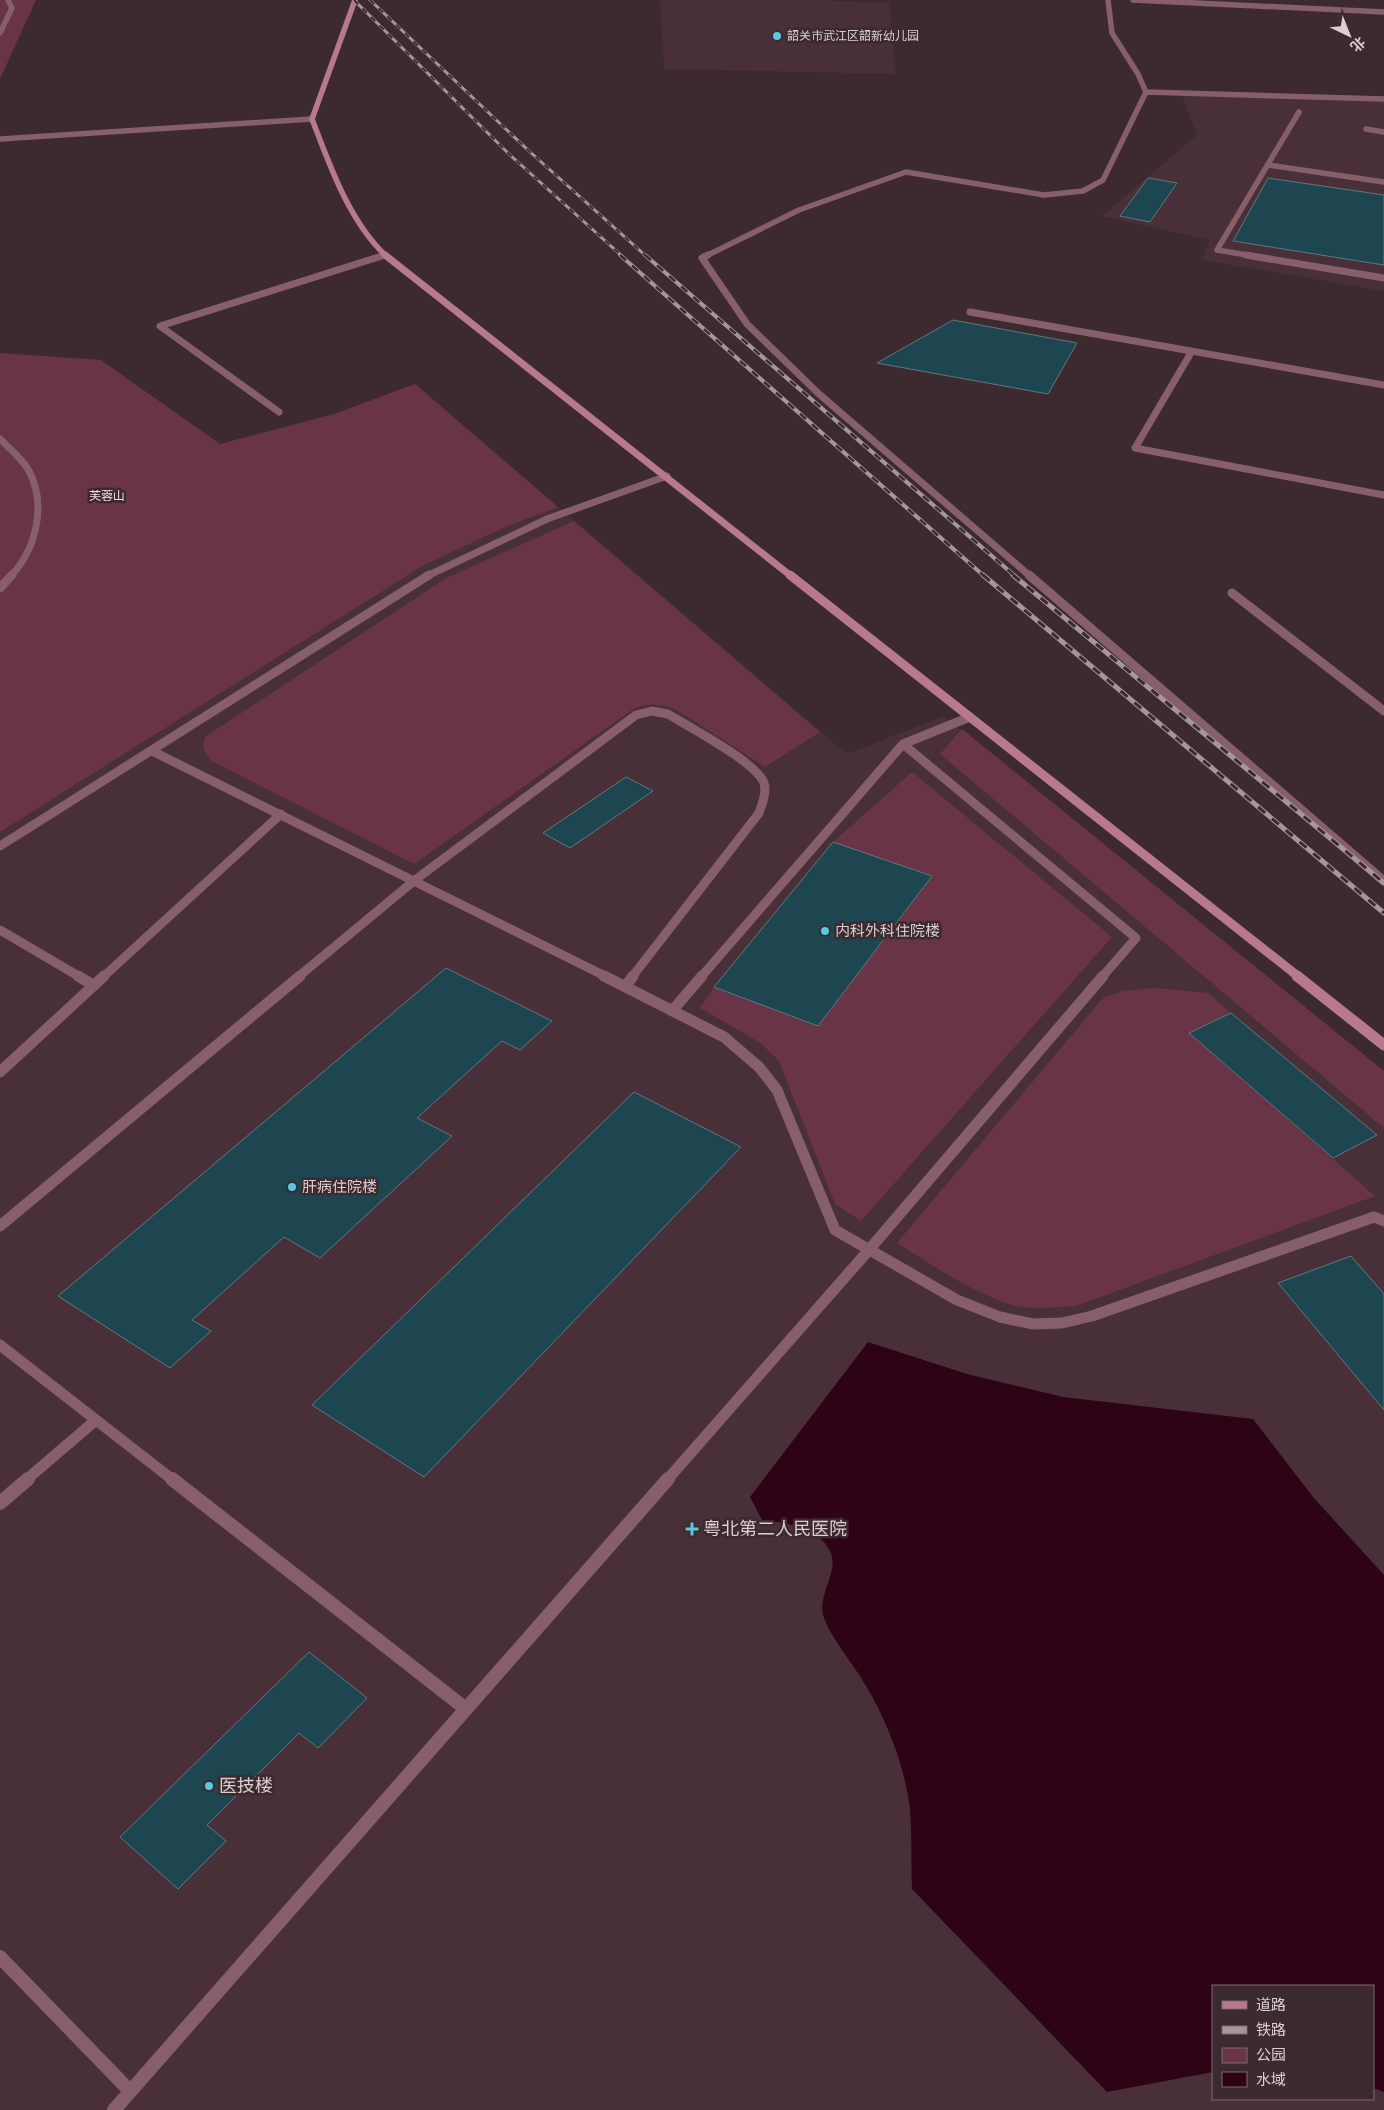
<svg xmlns="http://www.w3.org/2000/svg" width="1384" height="2110" font-family="'Space Grotesk','Noto Sans SC',sans-serif">
  <style>
    .built { fill: #493038; fill-rule: evenodd }
    .green { fill: #693446 }
    .water { fill: #2d0315 }
    .building { fill: #1e4650; stroke: #61777e }
    .lines { fill: none; stroke-linecap: round; stroke-linejoin: round }
    .lane-far4 { stroke: #875f6b; stroke-width: 5.5 }
    .lane-far3 { stroke: #875f6b; stroke-width: 7 }
    .lane-far2 { stroke: #875f6b; stroke-width: 9 }
    .lane-far1 { stroke: #875f6b; stroke-width: 11 }
    .lane { stroke: #875f6b; stroke-width: 14 }
    .street-far2 { stroke: #875f6b; stroke-width: 5.5 }
    .street-far1 { stroke: #875f6b; stroke-width: 7 }
    .street { stroke: #875f6b; stroke-width: 9 }
    .secondary-far3 { stroke: #b8798c; stroke-width: 5.5 }
    .secondary-far2 { stroke: #b8798c; stroke-width: 7 }
    .secondary-far1 { stroke: #b8798c; stroke-width: 9 }
    .secondary { stroke: #b8798c; stroke-width: 11 }
    .rail-far2-casing { stroke: #a4969a; stroke-width: 3 }
    .rail-far1-casing { stroke: #a4969a; stroke-width: 4 }
    .rail-casing { stroke: #a4969a; stroke-width: 5 }
    .rail-far2 { stroke: #3c2a2f; stroke-width: 2; stroke-dasharray: 6; stroke-linecap: butt }
    .rail-far1 { stroke: #3c2a2f; stroke-width: 2.5; stroke-dasharray: 8; stroke-linecap: butt }
    .rail { stroke: #3c2a2f; stroke-width: 3; stroke-dasharray: 9; stroke-linecap: butt }
    .poi-dot { fill: #58c9e4; stroke: #3c2a2f; stroke-width: 2 }
    .labels { text-anchor: middle; stroke-width: 5; stroke-linejoin: round; paint-order: stroke }
    .far-poi-label { font-size: 12px; fill: #daced1; stroke: #3c2a2f; text-anchor: start }
    .far-park-label { font-size: 12px; fill: #f3dae0; stroke: #3c2a2f }
    .poi-label { font-size: 15px; fill: #daced1; stroke: #3c2a2f; text-anchor: start }
    .near-poi-label { font-size: 18px; fill: #daced1; stroke: #3c2a2f; text-anchor: start }
  </style>
  <rect width="100%" height="100%" fill="#3c2a2f"/>
  <!-- built -->
  <path class="built" d="M660,0H815L889,3L896,74L664,69Z
    M1182,95L1384,101V291L1202,260L1209,240L1102,216L1197,135Z
    M415,384L847,754L944,716L1384,1071V2110H0V672L334,414ZM1213,1986H1373V2099H1213Z"/>
  <!-- green -->
  <path class="green" d="M0,0H36L0,79Z
    M0,353L101,360L220,444L334,414L415,384L558,507L503,528L424,565L0,832Z
    M574,521L820,732L765,767L675,709C661,704 650,703 635,708L414,864L210,760L203,748L205,737L446,578Z
    M962,729L1384,1071V1128L940,754Z
    M912,772L1112,937L861,1221L835,1204L779,1061L759,1042L700,1008L714,987L818,1026L932,876L833,842Z
    M1156,988L1208,993L1231,1013L1189,1033L1375,1196L1076,1306C1058,1307 1041,1309 1023,1307C986,1302 929,1263 897,1243L1103,998L1123,991Z"/>
  <!-- water -->
  <path class="water" d="M868,1342L967,1374L1063,1397L1253,1419L1313,1497L1384,1575V2092L1373,2088V1986H1213V2072L1107,2092L912,1889C911,1863 912,1836 910,1810C905,1767 888,1723 866,1686C853,1663 834,1643 824,1618C815,1596 842,1570 829,1549C815,1526 786,1523 762,1520L750,1497Z"/>
  <!-- building -->
  <path class="building" d="M1148,178L1177,183L1150,222L1120,216Z
    M1268,178L1384,195V265L1233,241Z
    M953,320L1077,343L1048,394L877,363Z
    M626,777L653,791L570,848L543,833Z
    M833,842L932,876L818,1026L714,987Z
    M446,968L552,1021L520,1050L502,1041L417,1118L452,1136L320,1258L284,1237L192,1320L211,1331L170,1368L58,1296Z
    M1231,1013L1377,1135L1333,1158L1189,1033Z
    M634,1092L741,1147L424,1477L312,1405Z
    M1351,1256L1384,1294V1410L1278,1283Z
    M309,1652L367,1698L318,1748L299,1733L207,1825L226,1841L178,1889L120,1837Z"/>
  <g class="lines">
    <!-- lane-far4 -->
    <path class="lane-far4" d="M0,33L12,8L8,0
      M1366,129L1384,132
      M0,139L312,119
      M1268,165L1384,182
      M382,256L385,255
      M1253,256L1217,250L1299,112"/>
    <!-- lane-far3 -->
    <path class="lane-far3" d="M1246,255L1384,278
      M279,412L160,326L385,255
      M0,439C10,449 22,458 29,471C47,505 36,549 11,576
      M427,576L547,519L667,476"/>
    <!-- lane-far2 -->
    <path class="lane-far2" d="M0,588L12,575
      M1232,593L1384,711
      M903,744L1136,938L1102,977
      M152,751L607,977
      M0,846L429,575
      M0,930L80,977
      M103,977L281,814
      M298,977L415,880L636,715L652,711L668,714C689,727 756,762 764,783C767,793 762,804 759,813L632,977
      M701,977L903,744L970,717"/>
    <!-- lane-far1 -->
    <path class="lane-far1" d="M78,976L93,985
      M604,976L724,1037L759,1067L777,1090L835,1230L957,1300L1000,1317L1033,1324L1062,1323L1092,1316L1374,1217L1384,1221
      M625,987L633,976
      M672,1011L702,976
      M0,1072L104,976
      M0,1226L300,976
      M0,1345L173,1480
      M26,1480L96,1420
      M667,1480L868,1251L1103,976"/>
    <!-- lane -->
    <path class="lane" d="M172,1479L466,1709
      M0,1503L28,1479
      M0,1957L130,2091
      M114,2110L668,1479"/>
    <!-- street-far2 -->
    <path class="street-far2" d="M1133,0L1384,12
      M1146,92L1384,99
      M706,256L799,210L906,172L1044,195L1083,191L1103,180L1146,92L1138,74L1112,33L1108,0"/>
    <!-- street-far1 -->
    <path class="street-far1" d="M708,255L702,258L747,324L819,394L1030,576
      M970,312L1384,385
      M1192,351L1135,448L1384,495"/>
    <!-- street -->
    <path class="street" d="M1029,575L1384,881"/>
    <!-- secondary-far3 -->
    <path class="secondary-far3" d="M355,0L312,119C330,166 349,221 386,256"/>
    <!-- secondary-far2 -->
    <path class="secondary-far2" d="M385,255L791,576"/>
    <!-- secondary-far1 -->
    <path class="secondary-far1" d="M790,575L1299,977"/>
    <!-- secondary -->
    <path class="secondary" d="M1297,976L1384,1045"/>
    <defs>
      <path id="rail-far2" d="M354,0L510,155L622,256
        M370,0L529,151L646,256"/>
      <path id="rail-far1" d="M620,255L984,576
        M645,255L1015,576"/>
      <path id="rail" d="M983,575L1384,913
        M1013,575L1384,883"/>
    </defs>
    <!-- rail-far2 casing -->
    <use href="#rail-far2" class="rail-far2-casing"/>
    <!-- rail-far1 casing -->
    <use href="#rail-far1" class="rail-far1-casing"/>
    <!-- rail casing -->
    <use href="#rail" class="rail-casing"/>
    <!-- rail-far2 -->
    <use href="#rail-far2" class="rail-far2"/>
    <!-- rail-far1 -->
    <use href="#rail-far1" class="rail-far1"/>
    <!-- rail -->
    <use href="#rail" class="rail"/>
  </g>
  <!-- markers -->
  <g class="poi-dot">
    <circle cx="777" cy="36" r="5"/>
    <circle cx="825" cy="931" r="5"/>
    <circle cx="292" cy="1187" r="5"/>
    <path d="M689.5 1521.5h5v5h5v5h-5v5h-5v-5h-5v-5h5z"/>
    <circle cx="209" cy="1786" r="5"/>
  </g>
  <g class="labels">
    <!-- far-poi labels -->
    <g class="far-poi-label">
      <text x="787" y="40">韶关市武江区韶新幼儿园</text>
    </g>
    <!-- far-park labels -->
    <g class="far-park-label">
      <text x="107" y="500">芙蓉山</text>
    </g>
    <!-- poi labels -->
    <g class="poi-label">
      <text x="835" y="936">内科外科住院楼</text>
      <text x="302" y="1192">肝病住院楼</text>
    </g>
    <!-- near-poi labels -->
    <g class="near-poi-label">
      <text x="703" y="1535">粤北第二人民医院</text>
      <text x="219" y="1792">医技楼</text>
    </g>
  </g>
  <!-- legend -->
  <rect x="1212" y="1985" width="162" height="115" fill="#3c2a2f" stroke="#7b6c70"/>
  <rect x="1222" y="2001" width="25" height="8" fill="#b8798c" stroke="#7b6c70"/>
  <text x="1256" y="2010" font-size="15" fill="#daced1">道路</text>
  <rect x="1222" y="2026" width="25" height="8" fill="#a4969a" stroke="#7b6c70"/>
  <text x="1256" y="2035" font-size="15" fill="#daced1">铁路</text>
  <rect x="1222" y="2048" width="25" height="15" fill="#693446" stroke="#7b6c70"/>
  <text x="1256" y="2060" font-size="15" fill="#daced1">公园</text>
  <rect x="1222" y="2072" width="25" height="15" fill="#2d0315" stroke="#7b6c70"/>
  <text x="1256" y="2085" font-size="15" fill="#daced1">水域</text>
  <!-- north arrow -->
  <g transform="translate(1349 35) rotate(137)" stroke="#3c2a2f" stroke-width="4" paint-order="stroke">
  <path d="M0-4L9 19L0 12L-9 19Z" fill="#daced1"/>
  <text y="-8" font-size="14" font-weight="bold" text-anchor="middle" fill="#daced1">北</text>
  </g>
</svg>
